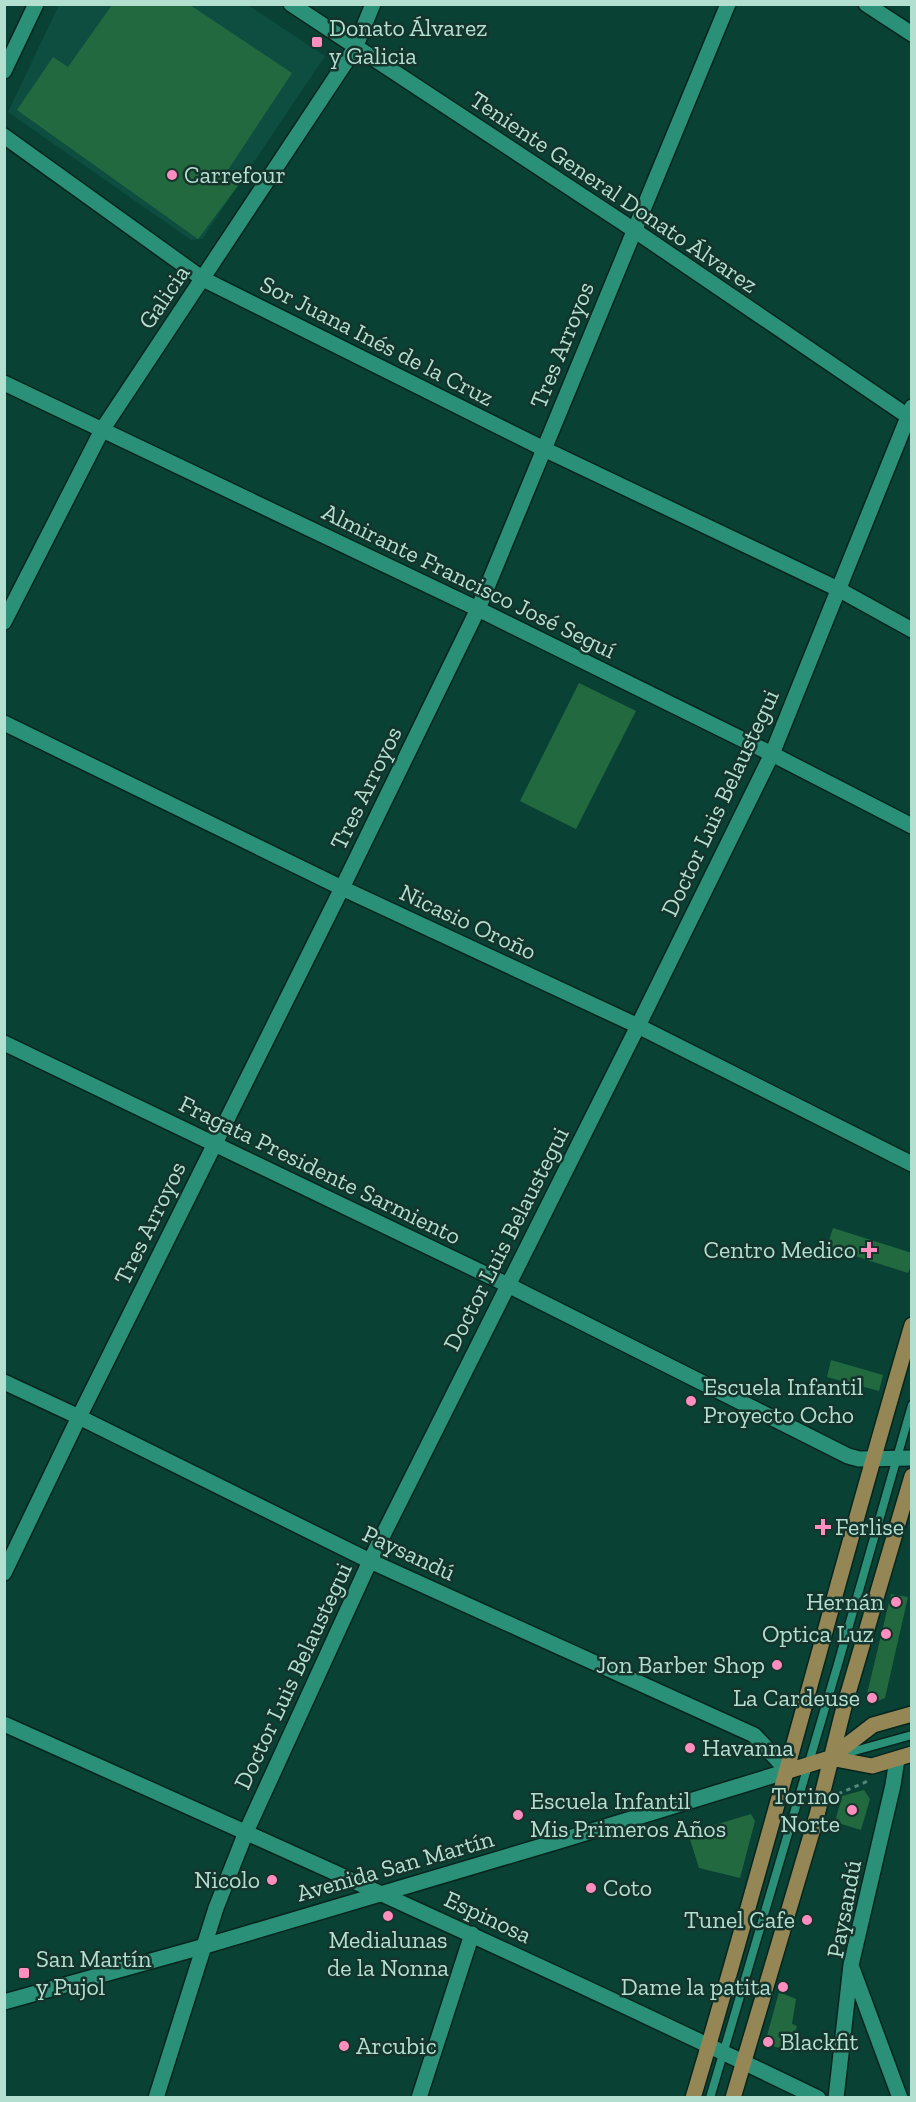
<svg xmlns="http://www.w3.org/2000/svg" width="916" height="2102" font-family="'Zilla Slab',serif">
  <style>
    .built { fill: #0e4e40 }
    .building { fill: #22693f }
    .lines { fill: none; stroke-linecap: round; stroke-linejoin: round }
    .lane-casing { stroke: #05251d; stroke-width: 11 }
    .street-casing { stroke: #05251d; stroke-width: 18 }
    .secondary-casing { stroke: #05251d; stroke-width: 18 }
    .primary-casing { stroke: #05251d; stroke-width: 18 }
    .path { stroke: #538679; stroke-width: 3; stroke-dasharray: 4.5 4.5; stroke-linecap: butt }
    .lane { stroke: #2a9078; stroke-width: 8 }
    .street { stroke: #2a9078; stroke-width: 15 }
    .secondary { stroke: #2a9078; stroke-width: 15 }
    .primary { stroke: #958655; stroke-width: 15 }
    .poi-dot { fill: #fd8ebe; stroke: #15342c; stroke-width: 2 }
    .labels { text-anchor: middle; stroke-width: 5; stroke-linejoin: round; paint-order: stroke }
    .poi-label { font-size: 24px; fill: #b3dfd1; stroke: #15342c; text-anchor: start }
    .street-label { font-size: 24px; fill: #b3dfd1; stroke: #15342c }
  </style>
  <rect width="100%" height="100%" fill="#094135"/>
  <!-- built -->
  <path class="built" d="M59,5H248L325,56L202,239L191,240L8,112Z"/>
  <!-- building -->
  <path class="building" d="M112,5H190L292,73L226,173L240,183L198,239L17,110L53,57L68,67Z
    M579,683L636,711L576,829L520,801Z
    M833,1228L912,1253V1263L908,1273L827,1247Z
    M831,1360L883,1375L879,1391L827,1377Z
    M891,1594L908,1597L885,1698L871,1704L866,1698Z
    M864,1790L870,1799L861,1830L835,1822L842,1796Z
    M751,1814L755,1821L740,1878L699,1868L688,1833Z
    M779,1992L796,1999L792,2024L797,2026L793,2037L798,2038L792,2053L765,2043Z"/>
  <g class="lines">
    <defs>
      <path id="lane" d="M840,1755L912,1735
        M710,2098L838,1664L912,1405"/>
      <path id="street" d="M4,71L36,4
        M4,136L203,279L544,449L838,589L912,630
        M4,383L478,609L772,754L912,826
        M4,622L102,430L355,48L373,4
        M4,723L342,888L638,1026L912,1164
        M4,1043L508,1285L848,1456L859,1459L912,1458
        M4,1382L79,1417L370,1561L754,1735L788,1771
        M4,1573L79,1417L342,888L478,609L728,4
        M4,1724C277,1846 549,1968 818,2098
        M852,1968L900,2098
        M156,2098L216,1908L246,1832L370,1561L638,1026L772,754L912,407
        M419,2098L472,1934
        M836,2098L851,1965L893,1785L897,1759"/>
      <path id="secondary" d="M291,4L634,230L912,419
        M866,4L912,34
        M4,2002L205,1946L559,1841L788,1771"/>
      <path id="primary" d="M830,1758L872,1766L912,1754
        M788,1771L830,1758L873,1725L912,1714
        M693,2098C770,1841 836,1582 912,1325
        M733,2098L817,1815L844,1707L912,1476"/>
    </defs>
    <!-- lane casing -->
    <use href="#lane" class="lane-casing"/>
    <!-- street casing -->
    <use href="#street" class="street-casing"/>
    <!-- secondary casing -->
    <use href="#secondary" class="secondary-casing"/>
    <!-- primary casing -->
    <use href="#primary" class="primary-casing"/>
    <!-- path -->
    <path class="path" d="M838,1794L868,1781"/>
    <!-- lane -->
    <use href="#lane" class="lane"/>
    <!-- street -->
    <use href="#street" class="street"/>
    <!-- secondary -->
    <use href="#secondary" class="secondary"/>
    <!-- primary -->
    <use href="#primary" class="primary"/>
  </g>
  <!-- markers -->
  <g class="poi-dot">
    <rect x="311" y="36" width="12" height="12" rx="3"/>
    <circle cx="172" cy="175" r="6"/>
    <path d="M866 1241h6v6h6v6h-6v6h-6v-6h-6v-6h6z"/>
    <circle cx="691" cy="1401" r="6"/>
    <path d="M820 1518h6v6h6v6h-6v6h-6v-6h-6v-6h6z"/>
    <circle cx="896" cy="1602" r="6"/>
    <circle cx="886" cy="1634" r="6"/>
    <circle cx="777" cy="1665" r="6"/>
    <circle cx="872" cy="1698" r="6"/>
    <circle cx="690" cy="1748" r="6"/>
    <circle cx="852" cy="1810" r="6"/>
    <circle cx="518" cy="1815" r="6"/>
    <circle cx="272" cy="1880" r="6"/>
    <circle cx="591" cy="1888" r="6"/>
    <circle cx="388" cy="1916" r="6"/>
    <circle cx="807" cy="1920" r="6"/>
    <rect x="18" y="1967" width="12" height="12" rx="3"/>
    <circle cx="783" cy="1987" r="6"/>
    <circle cx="768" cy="2042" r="6"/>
    <circle cx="344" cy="2046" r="6"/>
  </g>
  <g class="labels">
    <!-- poi labels -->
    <g class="poi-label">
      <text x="329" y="36">Donato Álvarez<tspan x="329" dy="28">y Galicia</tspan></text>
      <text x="184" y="183">Carrefour</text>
      <text x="856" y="1258" text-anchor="end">Centro Medico</text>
      <text x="703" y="1395">Escuela Infantil<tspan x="703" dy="28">Proyecto Ocho</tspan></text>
      <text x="835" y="1535">Ferlise</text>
      <text x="884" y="1610" text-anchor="end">Hernán</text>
      <text x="874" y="1642" text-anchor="end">Optica Luz</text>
      <text x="765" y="1673" text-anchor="end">Jon Barber Shop</text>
      <text x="860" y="1706" text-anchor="end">La Cardeuse</text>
      <text x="702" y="1756">Havanna</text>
      <text x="840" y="1804" text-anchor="end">Torino<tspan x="840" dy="28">Norte</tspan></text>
      <text x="530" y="1809">Escuela Infantil<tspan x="530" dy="28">Mis Primeros Años</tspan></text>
      <text x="260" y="1888" text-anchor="end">Nicolo</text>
      <text x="603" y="1896">Coto</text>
      <text x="795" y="1928" text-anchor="end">Tunel Cafe</text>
      <text x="388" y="1948" text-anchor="middle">Medialunas<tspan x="388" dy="28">de la Nonna</tspan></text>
      <text x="36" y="1967">San Martín<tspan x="36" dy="28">y Pujol</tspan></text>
      <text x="771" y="1995" text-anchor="end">Dame la patita</text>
      <text x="780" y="2050">Blackfit</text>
      <text x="356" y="2054">Arcubic</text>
    </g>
    <!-- street labels -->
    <g class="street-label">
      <text transform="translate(614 192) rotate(34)" y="8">Teniente General Donato Álvarez</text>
      <text transform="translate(164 297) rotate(-56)" y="8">Galicia</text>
      <text transform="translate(377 341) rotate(27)" y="8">Sor Juana Inés de la Cruz</text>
      <text transform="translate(562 345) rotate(-68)" y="8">Tres Arroyos</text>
      <text transform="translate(469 581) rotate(26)" y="8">Almirante Francisco José Seguí</text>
      <text transform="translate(366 788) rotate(-64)" y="8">Tres Arroyos</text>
      <text transform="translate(720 803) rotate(-65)" y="8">Doctor Luis Belaustegui</text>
      <text transform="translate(468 922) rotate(25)" y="8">Nicasio Oroño</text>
      <text transform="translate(320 1170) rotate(26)" y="8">Fragata Presidente Sarmiento</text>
      <text transform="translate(150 1223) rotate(-64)" y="8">Tres Arroyos</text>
      <text transform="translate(506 1239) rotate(-63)" y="8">Doctor Luis Belaustegui</text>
      <text transform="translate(409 1553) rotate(25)" y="8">Paysandú</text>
      <text transform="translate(293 1676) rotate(-65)" y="8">Doctor Luis Belaustegui</text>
      <text transform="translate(395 1866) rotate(-16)" y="8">Avenida San Martín</text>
      <text transform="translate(844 1909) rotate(-79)" y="8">Paysandú</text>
      <text transform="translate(488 1917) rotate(25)" y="8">Espinosa</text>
    </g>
  </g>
  <!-- border -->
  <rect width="916" height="2102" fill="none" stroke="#b3dfd1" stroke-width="12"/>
</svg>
